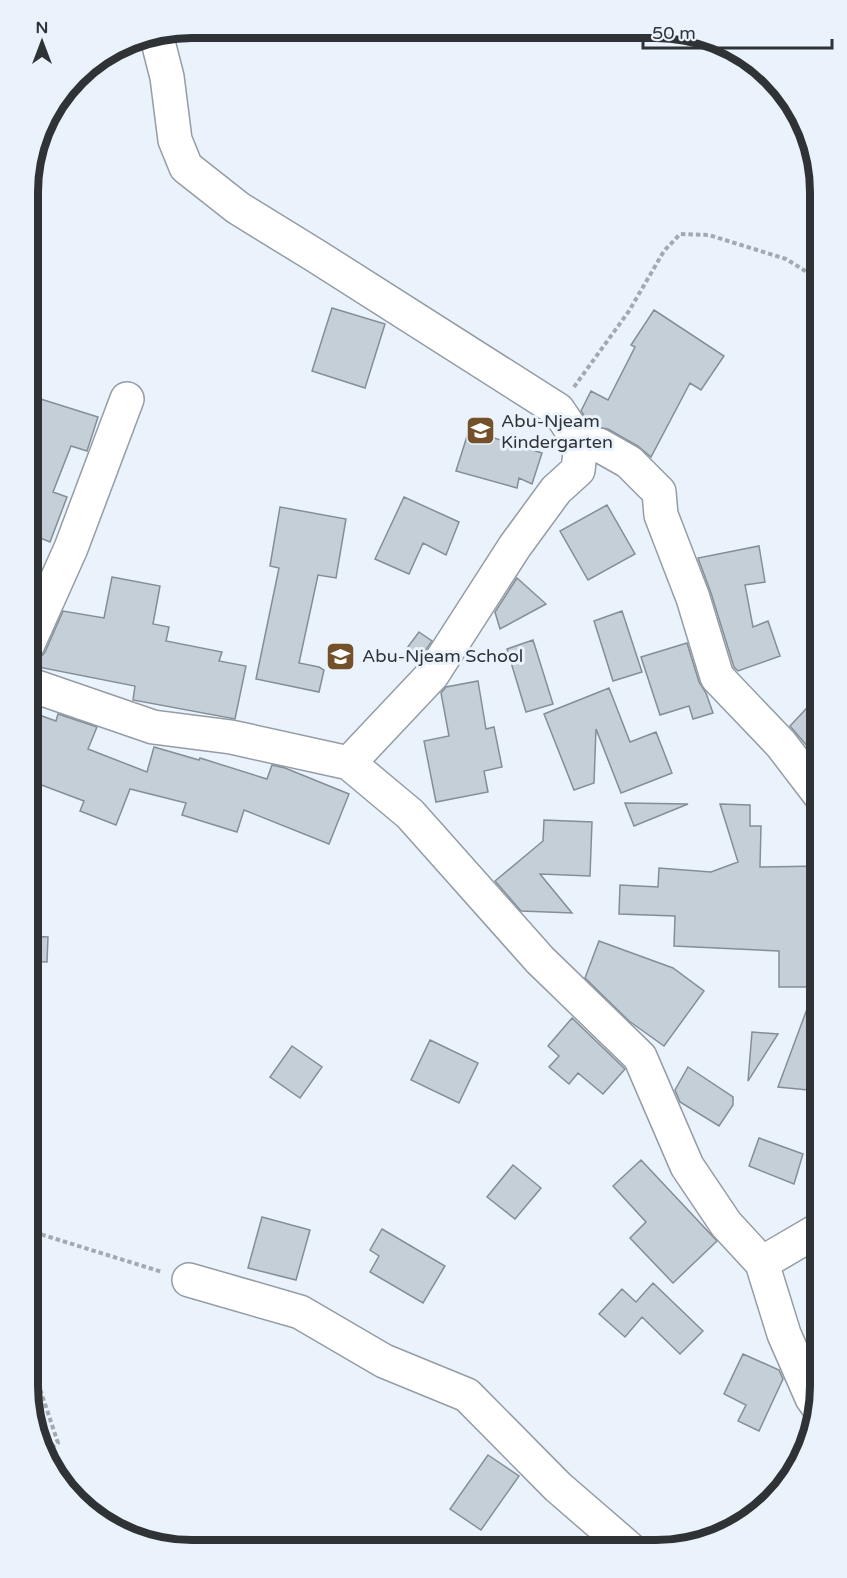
<svg xmlns="http://www.w3.org/2000/svg" width="847" height="1578" font-family="'Varela Round',sans-serif">
  <style>
    .building { fill: #c5cfd7; stroke: #858e96; stroke-width: 1.5 }
    .lines { fill: none; stroke-linecap: round; stroke-linejoin: round }
    .minor-casing { stroke: #949da5; stroke-width: 36 }
    .path { stroke: #a2a9af; stroke-width: 4; stroke-dasharray: 4.5 3; stroke-linecap: butt }
    .minor { stroke: #fff; stroke-width: 33 }
    .labels { text-anchor: middle; stroke-width: 6; stroke-linejoin: round; paint-order: stroke }
    .poi-label { font-size: 18px; fill: #2f3336; stroke: #eaf3fc; text-anchor: start }
    .rim { fill: none; stroke: #2f3336; stroke-width: 8 }
  </style>
  <rect width="100%" height="100%" fill="#eaf3fc"/>
  <!-- building -->
  <path class="building" d="M332,308L385,324L365,388L312,371Z
    M654,310L724,356L701,390L690,383L651,457L638,446L608,429L591,426L581,411L591,391L608,400L635,347L631,345Z
    M28,395L98,417L87,451L71,446L53,492L67,497L50,542L28,533Z
    M469,430L542,453L532,484L519,478L517,488L456,471Z
    M404,497L459,522L446,555L423,543L409,574L375,559Z
    M607,505L635,554L588,580L560,531Z
    M280,507L346,519L336,578L318,575L299,663L319,667L324,670L319,692L256,679L279,568L270,566Z
    M759,546L765,582L745,585L753,627L768,621L780,656L738,671L734,667L711,593L698,558Z
    M112,577L160,586L153,624L169,627L166,641L222,652L219,661L246,666L235,719L133,700L135,686L38,667L40,658L45,652L63,611L104,618Z
    M517,578L546,604L500,629L495,612Z
    M622,611L642,672L613,681L594,621Z
    M419,632L432,641L420,658L407,648Z
    M533,640L553,704L526,712L507,649Z
    M687,643L699,682L706,693L713,713L693,719L689,706L660,715L641,657Z
    M478,681L486,729L494,727L502,767L484,771L488,792L436,802L424,741L449,736L441,693L446,687Z
    M609,688L630,742L656,732L672,773L621,793L596,729L594,783L574,790L544,714Z
    M820,694V761L790,726Z
    M28,711L56,721L58,714L97,727L88,749L147,772L154,747L199,760L200,758L267,779L272,765L285,768L349,794L329,844L244,810L237,832L182,815L186,803L130,789L116,825L80,811L84,801L28,780Z
    M625,803L688,804L634,826Z
    M720,804L750,805V826H761L760,867L820,866V987H779V951L674,946L675,916L619,914L620,885L658,887L659,868L711,872L738,862Z
    M544,820L592,822L590,876L540,874L572,913L521,911L495,881L543,841Z
    M28,936L48,937L47,962L27,961Z
    M599,941L673,968L704,991L664,1046L629,1021L585,978Z
    M810,1001L816,1002L813,1037L820,1038V1058L811,1057L808,1090L778,1087Z
    M572,1018L625,1069L603,1094L578,1073L569,1084L549,1067L559,1056L548,1046Z
    M752,1032L778,1034L748,1081Z
    M430,1040L478,1063L459,1103L411,1080Z
    M292,1046L322,1067L300,1098L270,1077Z
    M688,1067L733,1097V1105L719,1126L680,1102L675,1090Z
    M759,1138L803,1154L794,1184L749,1166Z
    M641,1160L717,1241L673,1283L630,1238L646,1222L613,1186Z
    M513,1165L541,1188L515,1219L487,1197Z
    M262,1217L310,1230L296,1280L248,1268Z
    M382,1229L445,1266L423,1303L370,1272L379,1256L370,1250Z
    M653,1283L703,1331L680,1354L642,1317L625,1337L599,1314L622,1289L636,1302Z
    M743,1354L779,1370L783,1379L759,1431L738,1421L746,1405L724,1394Z
    M488,1455L519,1476L481,1530L450,1509Z"/>
  <g class="lines">
    <defs>
      <path id="minor" d="M156,34L167,77L175,140L186,167L238,208L316,256L558,410L581,444L578,470L556,490L515,546L432,675L349,763
        M581,444L599,445L629,462L659,492L661,515L693,598L717,677L781,744L820,795
        M28,644L71,548L127,399
        M28,684L153,727L231,737L349,763L410,814L540,960L640,1057L687,1166L726,1224L762,1263L784,1334L812,1398L817,1405
        M762,1263L820,1229
        M189,1280L300,1312L384,1361L467,1395L558,1487L632,1551"/>
    </defs>
    <!-- minor casing -->
    <use href="#minor" class="minor-casing"/>
    <!-- path -->
    <path class="path" d="M574,387L629,311L664,251L680,234L709,235L786,259L820,280
      M27,1230L162,1272
      M27,1371L41,1392L58,1443L45,1452"/>
    <!-- minor -->
    <use href="#minor" class="minor"/>
  </g>
  <!-- icons -->
  <defs>
    <symbol id="school-square" viewBox="-11 -11 22 22"><rect x="-9" y="-9" width="18" height="18" rx="4" fill="#75512b" stroke="#eaf3fc"/><path d="M0-5L7-2L0 1L-7-2ZM-4 1L0 2.5L4 1V4Q0 6-4 4Z" fill="#fff"/></symbol>
  </defs>
  <g fill-rule="evenodd">
    <use href="#school-square" x="464" y="414" width="33" height="33"/>
    <use href="#school-square" x="324" y="640" width="33" height="33"/>
  </g>
  <g class="labels">
    <!-- poi labels -->
    <g class="poi-label">
      <text x="501" y="427">Abu-Njeam<tspan x="501" dy="21">Kindergarten</tspan></text>
      <text x="362" y="662">Abu-Njeam School</text>
    </g>
  </g>
  <!-- crop -->
  <path d="M0 0H847V1578H0ZM192 38H656A154 154 0 0 1 810 192V1386A154 154 0 0 1 656 1540H192A154 154 0 0 1 38 1386V192A154 154 0 0 1 192 38Z" fill="#eaf3fc" fill-rule="evenodd"/>
  <path class="rim" d="M192 38H656A154 154 0 0 1 810 192V1386A154 154 0 0 1 656 1540H192A154 154 0 0 1 38 1386V192A154 154 0 0 1 192 38Z"/>
  <!-- north arrow -->
  <g transform="translate(42 42)" stroke="#eaf3fc" stroke-width="4.5" paint-order="stroke">
  <path d="M0-4.5L10 22L0 15L-10 22Z" fill="#2f3336"/>
  <text y="-9" font-size="16" font-weight="bold" text-anchor="middle" fill="#2f3336">N</text>
  </g>
  <!-- scale -->
  <path d="M643 39v9h189v-9" fill="none" stroke="#2f3336" stroke-width="3"/>
  <text x="652" y="39" font-size="18" fill="#2f3336" stroke="#eaf3fc" stroke-width="4.5" paint-order="stroke">50 m</text>
</svg>
